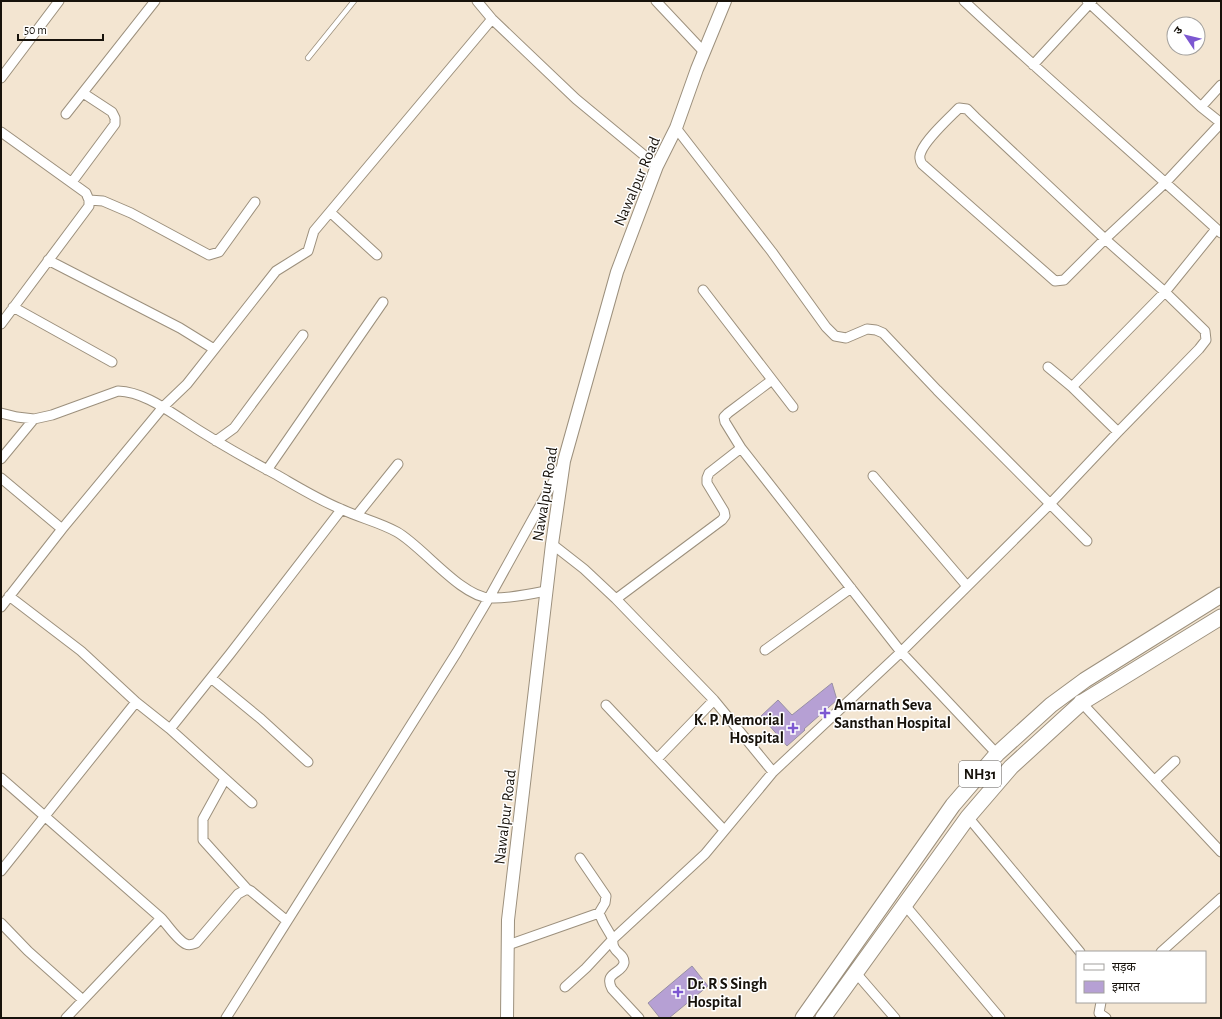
<svg xmlns="http://www.w3.org/2000/svg" width="1222" height="1019" font-family="'Alegreya Sans','Noto Sans Devanagari',sans-serif">
  <style>
    .building { fill: #b6a0d4; stroke: #9890a4 }
    .lines { fill: none; stroke-linecap: round; stroke-linejoin: round }
    .service-casing { stroke: #9c907d; stroke-width: 6 }
    .minor-casing { stroke: #9c907d; stroke-width: 11 }
    .tertiary-casing { stroke: #9c907d; stroke-width: 14 }
    .trunk-casing { stroke: #9c907d; stroke-width: 17 }
    .service { stroke: #fff; stroke-width: 4.5 }
    .minor { stroke: #fff; stroke-width: 9 }
    .tertiary { stroke: #fff; stroke-width: 12 }
    .trunk { stroke: #fff; stroke-width: 15 }
    .poi-dot { fill: #7c57d1; stroke: #fff; stroke-width: 1.5 }
    .labels { text-anchor: middle; stroke-width: 3; stroke-linejoin: round; paint-order: stroke }
    .shield { fill: #fff; stroke: #5d5954; stroke-width: 1 }
    .shield-label { font-size: 15px; font-weight: bold; fill: #17120b }
    .street-label { font-size: 16px; fill: #17120b; stroke: #fff }
    .poi-label { font-size: 16px; font-weight: bold; fill: #17120b; stroke: #fff; text-anchor: start }
  </style>
  <rect width="100%" height="100%" fill="#f3e5d1"/>
  <!-- building -->
  <path class="building" d="M832,683L837,700L804,729L805,730L787,746L761,716L778,700L792,715Z
    M692,966L708,986L669,1018H660L648,1003Z"/>
  <g class="lines">
    <defs>
      <path id="service" d="M308,58L354,1"/>
      <path id="minor" d="M477,1L492,19L576,99L657,166
        M656,1L704,52
        M964,1C1048,80 1136,155 1221,233
        M1087,1L1201,107L1221,123
        M1033,65L1092,1
        M1,78L59,1
        M1201,107L1221,85
        M66,114L155,1
        M676,128L772,252L826,327L835,336L846,338L867,329L876,330L883,333L937,390L1087,541
        M1,132L86,193L89,200V206L1,324
        M72,182L115,124V118L112,112L83,93
        M89,200L103,201L131,213L209,255L219,252L255,202
        M330,212L377,255
        M48,260L180,328L214,349
        M703,290L793,407
        M13,307L112,362
        M1048,367L1072,387L1118,432
        M772,380L728,413L724,417L725,422L741,448L901,652L997,754
        M1072,387L1165,292L1216,229
        M1,413L17,417L34,419L52,415L118,391C142,392 163,407 183,420C213,440 245,458 277,475C298,487 319,500 341,509C360,518 379,522 397,532C422,546 461,597 490,598C505,599 531,594 546,591
        M216,441L234,428L303,335
        M1,459L34,419
        M267,470L383,302
        M873,476L967,586
        M1,478L62,529
        M357,515L398,464
        M552,544L584,569L616,599L722,520L725,516L724,511L707,483V478L709,473L741,448
        M9,596L81,651L136,702L170,729L252,803
        M616,599L714,700L773,772L901,652L1050,504L1118,432L1199,349L1206,340L1205,331L1165,292L1105,239L975,117L967,109L959,108C948,119 926,139 921,152C919,156 920,161 922,164L1055,281L1064,280L1105,239L1166,182L1221,123
        M1,607L62,529L163,407L187,384L276,271L308,251L314,231L492,19
        M765,650L851,588
        M211,678L261,719L308,762
        M1079,700L1221,852
        M606,705L724,830
        M170,729L230,654L341,510
        M657,759L714,700
        M1,778L161,918C167,924 178,941 186,944C190,946 193,944 196,943L238,894L247,889L251,891L287,921
        M225,779L203,819V840L247,889
        M1155,780L1175,761
        M968,817L1080,952
        M1,871L136,702
        M904,904L1000,1018
        M1,923L28,951L83,1000
        M508,945L599,913
        M1161,952L1221,898
        M856,973L895,1018
        M565,987L586,968L613,939L603,922L599,913L605,903L606,896L580,858
        M1101,1002L1099,1013L1106,1018
        M66,1018L161,918
        M226,1018L457,652L489,598L562,466
        M639,1018L612,989C603,972 622,974 624,963C625,953 611,953 613,939L705,854L773,772"/>
      <path id="tertiary" d="M507,1018L508,920L552,544L564,461L617,272L657,166L676,128L697,69L725,1"/>
      <path id="trunk" d="M803,1018L953,805L997,754L1051,705L1085,680L1221,595
        M823,1018L968,817L1011,767L1081,703L1221,617"/>
    </defs>
    <!-- service casing -->
    <use href="#service" class="service-casing"/>
    <!-- minor casing -->
    <use href="#minor" class="minor-casing"/>
    <!-- tertiary casing -->
    <use href="#tertiary" class="tertiary-casing"/>
    <!-- trunk casing -->
    <use href="#trunk" class="trunk-casing"/>
    <!-- service -->
    <use href="#service" class="service"/>
    <!-- minor -->
    <use href="#minor" class="minor"/>
    <!-- tertiary -->
    <use href="#tertiary" class="tertiary"/>
    <!-- trunk -->
    <use href="#trunk" class="trunk"/>
  </g>
  <!-- markers -->
  <g class="poi-dot">
    <path d="M823 707h4v4h4v4h-4v4h-4v-4h-4v-4h4z"/>
    <path d="M791 722h4v4h4v4h-4v4h-4v-4h-4v-4h4z"/>
    <path d="M676 986h4v4h4v4h-4v4h-4v-4h-4v-4h4z"/>
  </g>
  <g class="labels">
    <!-- shield labels -->
    <rect class="shield" x="959" y="761" width="42" height="26" rx="3"/>
    <g class="shield-label">
      <text x="980" y="779">NH31</text>
    </g>
    <!-- street labels -->
    <g class="street-label">
      <text transform="translate(636 181) rotate(-67)" y="6">Nawalpur Road</text>
      <text transform="translate(544 494) rotate(-81)" y="6">Nawalpur Road</text>
      <text transform="translate(504 817) rotate(-83)" y="6">Nawalpur Road</text>
    </g>
    <!-- poi labels -->
    <g class="poi-label">
      <text x="834" y="710">Amarnath Seva<tspan x="834" dy="18">Sansthan Hospital</tspan></text>
      <text x="784" y="725" text-anchor="end">K. P. Memorial<tspan x="784" dy="18">Hospital</tspan></text>
      <text x="687" y="989">Dr. R S Singh<tspan x="687" dy="18">Hospital</tspan></text>
    </g>
  </g>
  <!-- border -->
  <rect width="1222" height="1019" fill="none" stroke="#17120b" stroke-width="4"/>
  <!-- legend -->
  <rect x="1076" y="951" width="130" height="52" fill="#ffffff" stroke="#a2a09d"/>
  <rect x="1084" y="964" width="20" height="6" fill="#ffffff" stroke="#a2a09d"/>
  <text x="1112" y="971" font-size="12" fill="#17120b">सड़क</text>
  <rect x="1084" y="981" width="20" height="12" fill="#b6a0d4" stroke="#a2a09d"/>
  <text x="1112" y="991" font-size="12" fill="#17120b">इमारत</text>
  <!-- north arrow -->
  <g transform="translate(1186 36) rotate(305)"><circle r="19" fill="#ffffff" stroke="#a2a09d"/>
  <path d="M0-3L7 15L0 10L-7 15Z" fill="#7c57d1"/>
  <text y="-6" font-size="11" font-weight="bold" text-anchor="middle" fill="#17120b">उ</text>
  </g>
  <!-- scale -->
  <path d="M18 34v6h85v-6" fill="none" stroke="#17120b" stroke-width="2"/>
  <text x="24" y="34" font-size="12" fill="#17120b" stroke="#ffffff" stroke-width="3" paint-order="stroke">50 m</text>
</svg>
